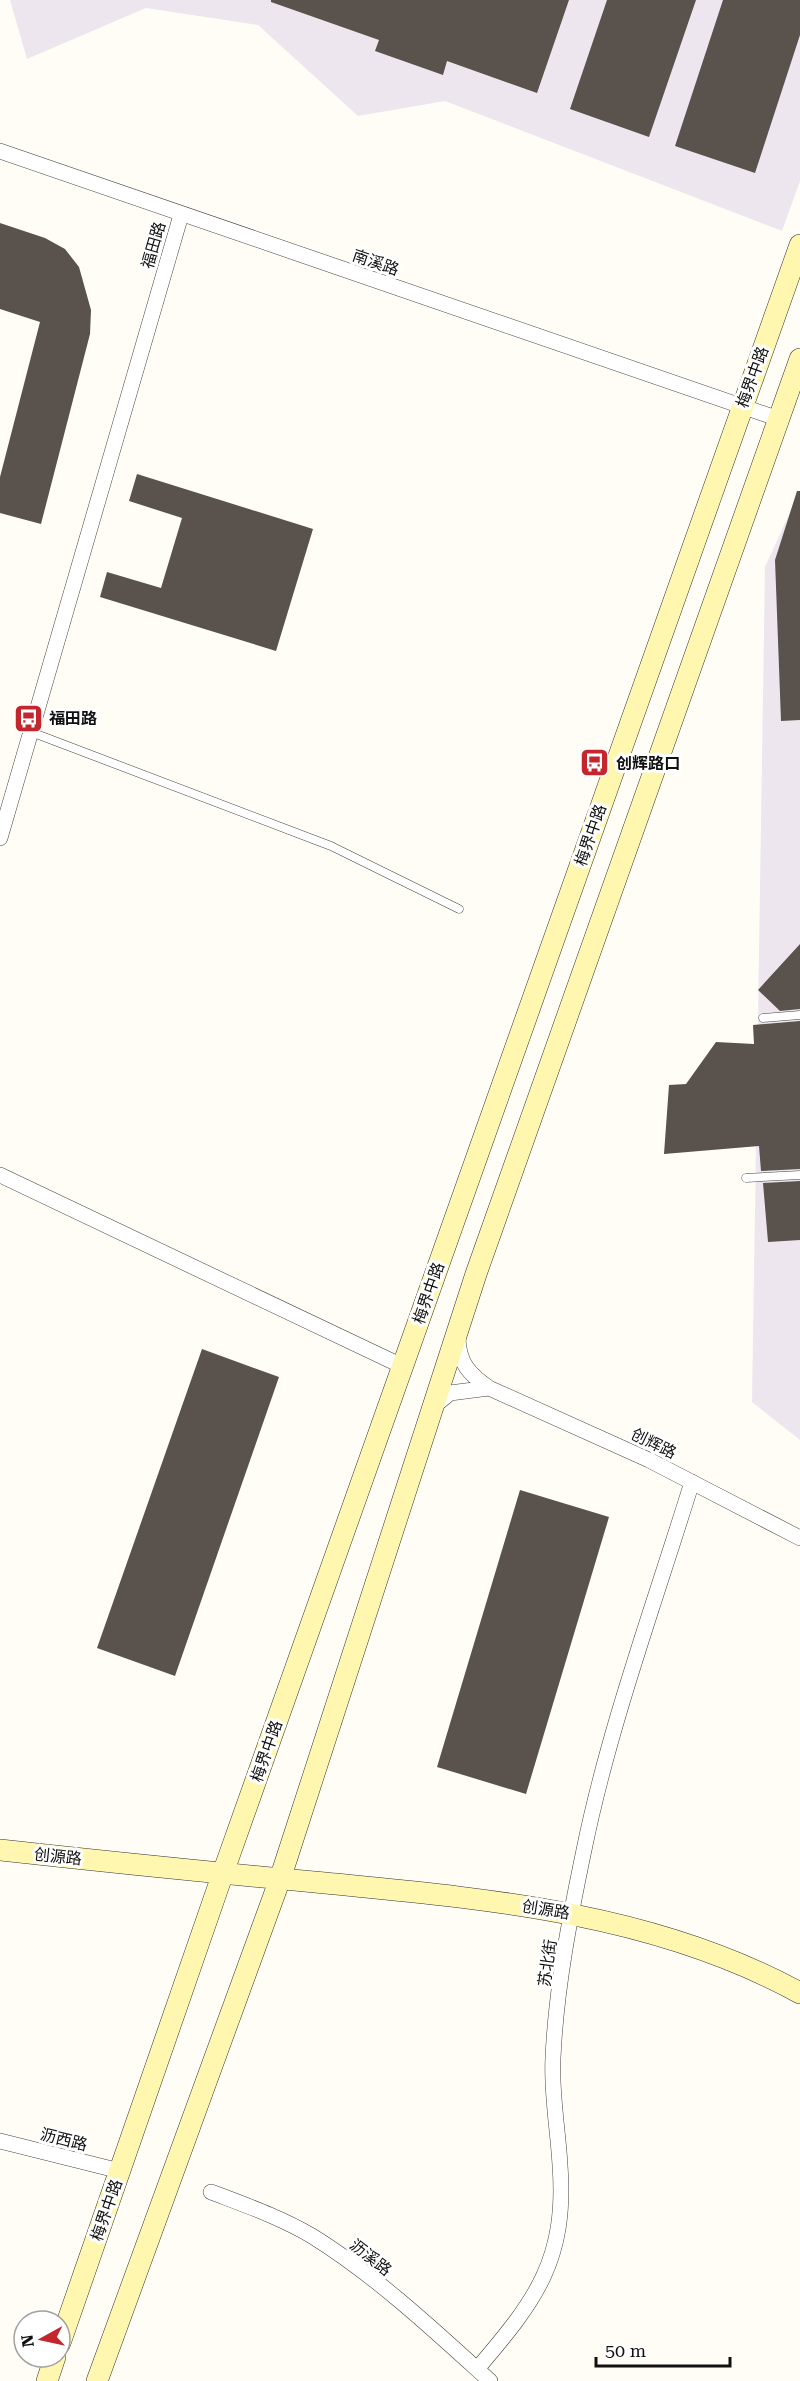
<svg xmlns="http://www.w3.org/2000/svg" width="800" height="2381" font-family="'Roboto Serif','Noto Sans SC',serif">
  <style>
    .industrial { fill: #eee6ef }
    .building { fill: #5a524d }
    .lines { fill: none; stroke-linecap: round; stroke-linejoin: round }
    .lane-casing { stroke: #444; stroke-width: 9 }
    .street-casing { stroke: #444; stroke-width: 16 }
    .secondary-casing { stroke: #333; stroke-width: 22 }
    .lane { stroke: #fff; stroke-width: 8 }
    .street { stroke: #fff; stroke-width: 15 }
    .secondary { stroke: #fff6b0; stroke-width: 21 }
    .labels { text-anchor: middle; stroke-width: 6; stroke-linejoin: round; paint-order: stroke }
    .street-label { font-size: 16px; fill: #111; stroke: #fff }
    .poi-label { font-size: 16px; font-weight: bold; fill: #111; stroke: #fff; text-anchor: start }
  </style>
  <rect width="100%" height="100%" fill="#fffdf5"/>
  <!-- industrial -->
  <path class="industrial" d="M10,0H800V181L782,231L445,101L358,116L258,25L146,8L27,59Z
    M800,490V1440L752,1402L765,567Z"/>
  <!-- building -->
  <path class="building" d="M271,0H569L537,93L447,61L443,75L375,51L379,40L271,2Z
    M607,0H696L649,137L570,109Z
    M723,0H800V35L755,173L675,146Z
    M0,223L45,238L65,249L79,267L91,310L90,334L41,524L0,513V477L40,322L0,309Z
    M137,474L313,529L276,651L100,597L107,572L161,588L182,518L129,501Z
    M797,491H800V720L781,721L775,560Z
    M800,944V1009L780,1011L758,990Z
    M800,1021V1169L761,1171L759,1146L664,1154L669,1085L686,1084L716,1042L754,1044L753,1025Z
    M800,1181V1240L768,1242L763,1183Z
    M202,1349L279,1377L175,1676L97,1648Z
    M520,1490L609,1517L526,1794L437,1767Z"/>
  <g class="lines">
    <defs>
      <path id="lane" d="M31,732L331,846L459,909
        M763,1018L800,1015
        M746,1178L800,1175"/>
      <path id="street" d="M0,151L779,419
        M0,838L181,215
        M0,1175L402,1366
        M489,1388L649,1460L800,1538
        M433,1407L450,1393L489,1388C469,1374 459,1363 458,1339
        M0,2141L120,2171
        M211,2192C245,2205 280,2217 312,2236C375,2275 435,2331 490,2381
        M477,2369C536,2300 567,2260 560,2165C558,2129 551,2093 553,2058C556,1988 570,1917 584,1850C609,1727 655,1602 692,1482"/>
      <path id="secondary" d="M0,1850C108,1862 217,1873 325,1883C488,1899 654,1913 800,1993
        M60,2343L223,1873L800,245
        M47,2381L55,2357
        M97,2381L280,1879L476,1274L800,359"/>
    </defs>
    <!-- lane casing -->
    <use href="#lane" class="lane-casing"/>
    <!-- street casing -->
    <use href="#street" class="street-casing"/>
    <!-- secondary casing -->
    <use href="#secondary" class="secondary-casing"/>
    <!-- lane -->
    <use href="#lane" class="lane"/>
    <!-- street -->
    <use href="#street" class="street"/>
    <!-- secondary -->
    <use href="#secondary" class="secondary"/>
  </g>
  <!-- icons -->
  <defs>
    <symbol id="bus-square" viewBox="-11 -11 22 22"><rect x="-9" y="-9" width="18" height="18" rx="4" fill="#c4262e" stroke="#fff"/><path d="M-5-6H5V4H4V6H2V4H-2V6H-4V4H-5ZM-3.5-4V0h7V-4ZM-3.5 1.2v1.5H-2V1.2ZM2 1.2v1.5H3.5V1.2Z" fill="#fff"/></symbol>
  </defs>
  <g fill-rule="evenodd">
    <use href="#bus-square" x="12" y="702" width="33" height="33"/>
    <use href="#bus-square" x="578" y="746" width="33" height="33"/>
  </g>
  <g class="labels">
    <!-- street labels -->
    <g class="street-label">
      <text transform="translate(153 245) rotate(-74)" y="6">福田路</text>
      <text transform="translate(376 262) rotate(19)" y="6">南溪路</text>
      <text transform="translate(752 377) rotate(-70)" y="6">梅界中路</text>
      <text transform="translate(590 835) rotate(-71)" y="6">梅界中路</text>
      <text transform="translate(428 1293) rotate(-71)" y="6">梅界中路</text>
      <text transform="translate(654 1443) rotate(26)" y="6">创辉路</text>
      <text transform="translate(266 1751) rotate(-71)" y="6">梅界中路</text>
      <text transform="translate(58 1856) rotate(6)" y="6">创源路</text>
      <text transform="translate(546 1909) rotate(9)" y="6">创源路</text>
      <text transform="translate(547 1963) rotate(-82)" y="6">苏北街</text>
      <text transform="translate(64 2139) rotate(14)" y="6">沥西路</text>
      <text transform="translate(106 2210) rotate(-71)" y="6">梅界中路</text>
      <text transform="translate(371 2257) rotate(38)" y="6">沥溪路</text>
    </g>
    <!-- poi labels -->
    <g class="poi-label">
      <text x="49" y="724">福田路</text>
      <text x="616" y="769">创辉路口</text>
    </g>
  </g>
  <!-- north arrow -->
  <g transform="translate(42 2339) rotate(262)"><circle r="28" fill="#ffffff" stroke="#a0a0a0" stroke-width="1.5"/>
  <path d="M0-4.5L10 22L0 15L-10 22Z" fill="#c4262e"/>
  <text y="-9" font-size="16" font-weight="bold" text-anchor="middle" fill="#111111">N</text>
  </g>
  <!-- scale -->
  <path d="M596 2357v9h134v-9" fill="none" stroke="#111111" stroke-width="3"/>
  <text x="605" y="2357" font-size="18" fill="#111111" stroke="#ffffff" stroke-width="4.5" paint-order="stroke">50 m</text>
</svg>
